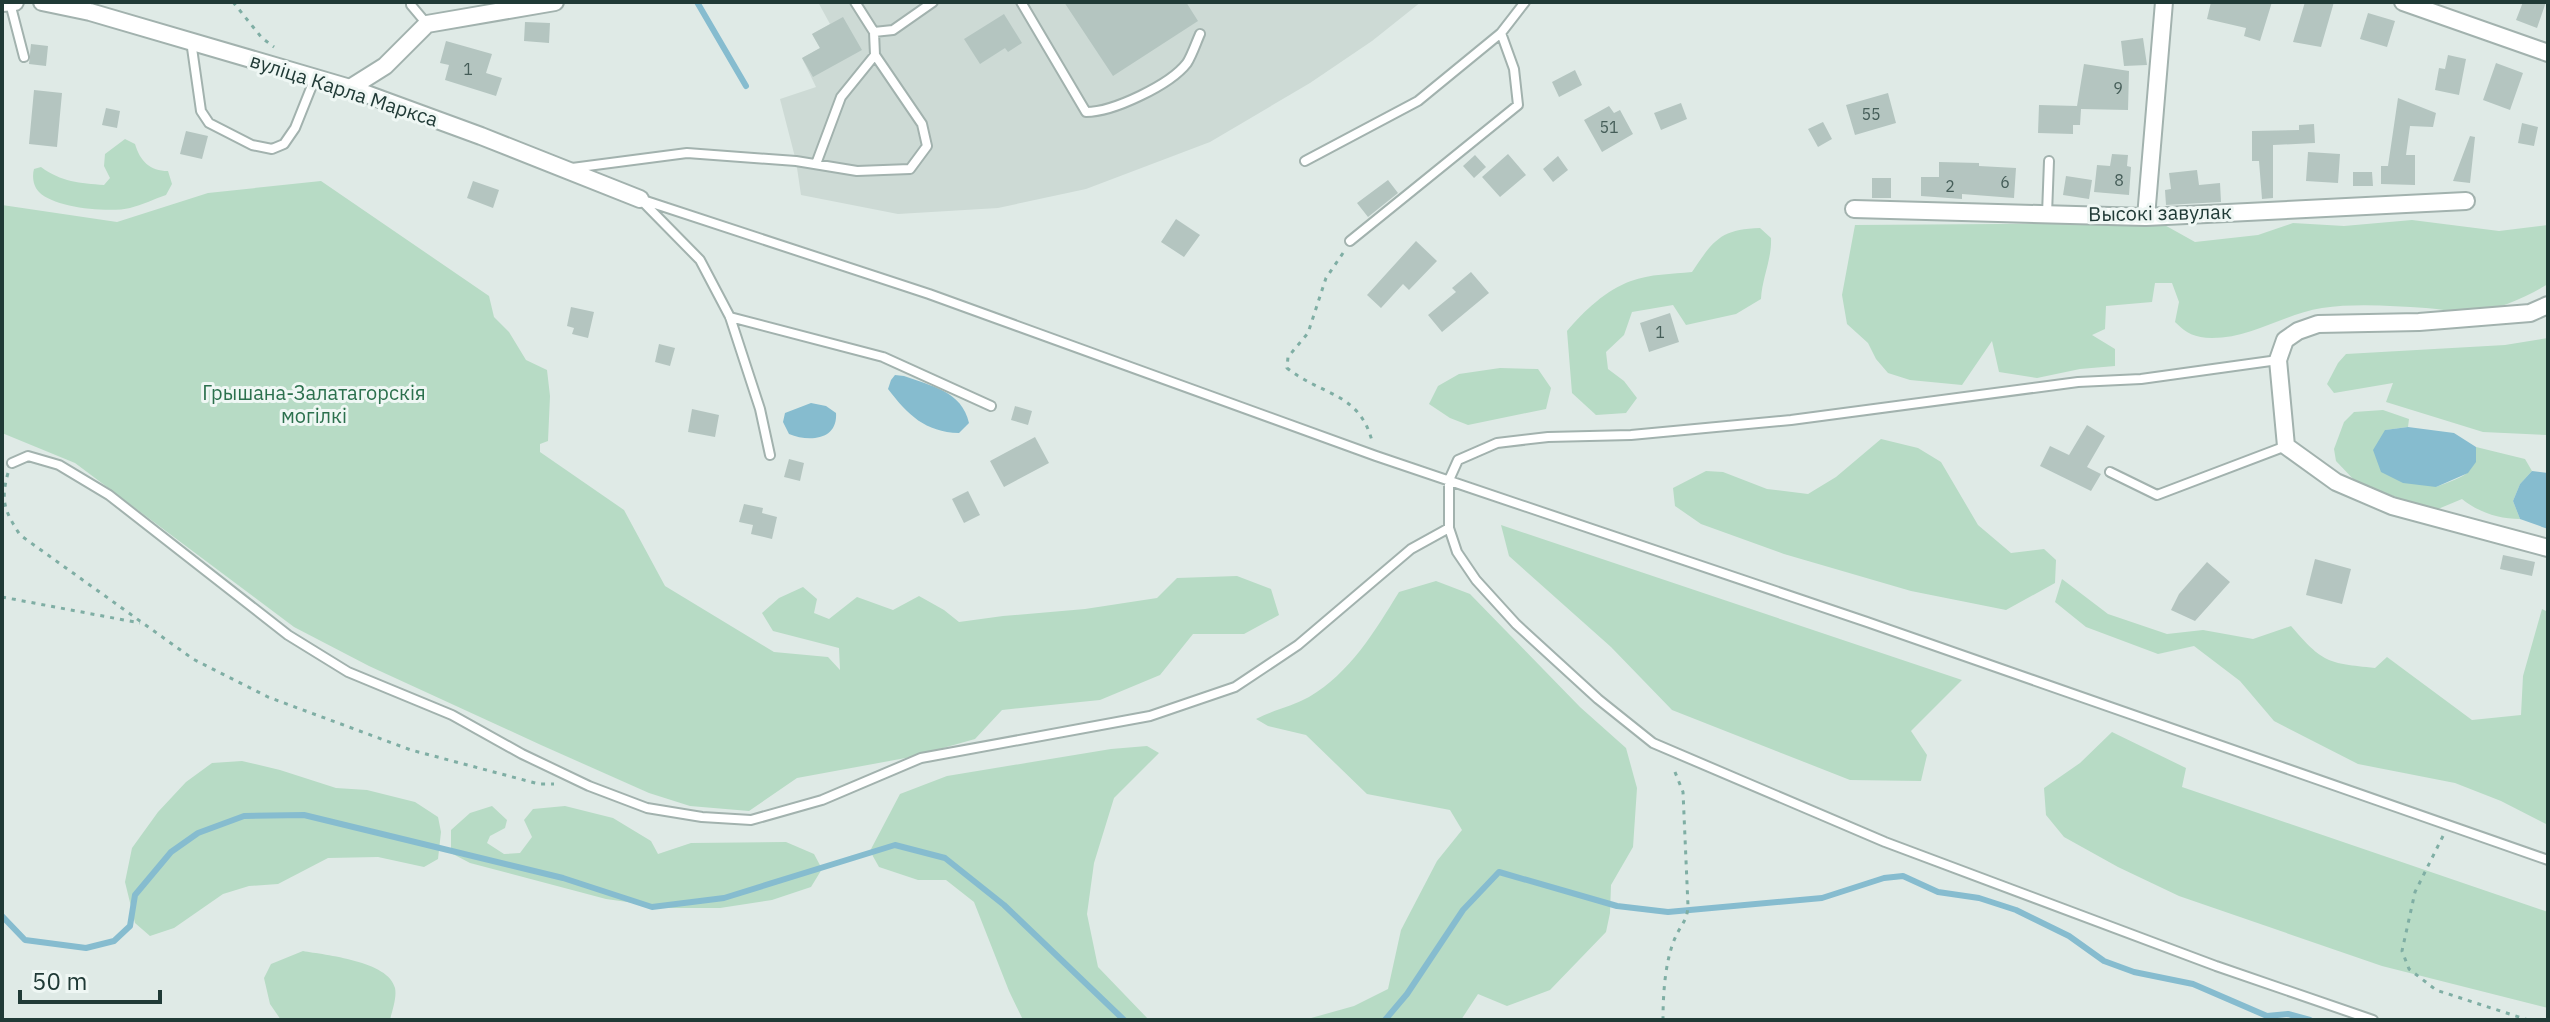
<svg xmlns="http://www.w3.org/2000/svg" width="2550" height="1022" font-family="'IBM Plex Sans',sans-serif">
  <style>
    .built { fill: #cddad5 }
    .green { fill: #b7dbc5 }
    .water { fill: #86bccf }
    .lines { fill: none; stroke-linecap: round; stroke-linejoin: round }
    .stream { stroke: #86bccf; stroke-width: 6 }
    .building { fill: #b4c5c0 }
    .service-casing { stroke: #a2b2ae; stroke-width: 12 }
    .minor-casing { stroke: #a2b2ae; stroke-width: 20 }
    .path { stroke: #7faea4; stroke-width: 3; stroke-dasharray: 4 6; stroke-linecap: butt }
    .service { stroke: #fff; stroke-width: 8 }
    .minor { stroke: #fff; stroke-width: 16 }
    .labels { text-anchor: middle; stroke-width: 6; stroke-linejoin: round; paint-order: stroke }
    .number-label { font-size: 16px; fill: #455d58 }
    .street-label { font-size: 20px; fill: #203a36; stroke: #eff7f4 }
    .park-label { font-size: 20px; fill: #2b704d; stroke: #eff7f4 }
  </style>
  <rect width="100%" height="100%" fill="#dfeae6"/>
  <!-- built -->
  <path class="built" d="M818,2H1421L1372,41L1310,83L1210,142L1086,189L998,208L898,214L801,195L796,161L780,99L816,87L802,58L820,48L812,34L830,24Z"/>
  <!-- green -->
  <path class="green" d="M125,139L135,144C140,161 150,171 168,171L172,184L166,195C154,199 142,205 130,208C110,213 54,208 39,192C33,186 32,176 34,169L41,167C61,182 80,183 104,185L110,178L104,166L105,154Z
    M321,181L489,296L494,317L509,332L526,360L547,370L550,396L548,441L540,444V452L624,510L665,586L774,652L828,657L840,670L839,648L773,631L762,613L779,598L803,587L817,599L814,613L829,619L857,597L893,610L919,596L944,610L959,622L1003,616L1085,609L1157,598L1177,578L1237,576L1271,589L1279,615L1244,634H1193L1160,675L1100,700L1002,710L975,739L911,757L797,778L749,811L690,806L649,793L541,745L369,666L294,627L75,463L2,433V205L117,222L208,193Z
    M2412,220L2499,231L2548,225V284C2524,298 2497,311 2468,312C2454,312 2440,309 2426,308C2392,306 2356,303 2322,308C2284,314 2251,338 2212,338C2195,338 2186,333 2175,322L2179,302L2172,283H2155L2152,302L2106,306L2105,329L2092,335L2115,349V366L2080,369L2037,378L1999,372L1992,341L1962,385L1910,380L1888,373L1876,359L1868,343L1847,324L1842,295L1855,225L2161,223L2195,242L2258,235L2293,223L2344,226Z
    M1760,228L1771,238C1772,259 1762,278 1761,299L1736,314L1686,325L1673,305L1632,312L1624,335L1606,352L1608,369L1624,381L1637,398L1626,413L1596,415L1572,393L1567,331C1584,311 1606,290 1631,281C1650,274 1672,274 1692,272C1713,241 1720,229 1760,228Z
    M2548,338V435L2483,432L2386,402L2393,383L2334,393L2327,384L2338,363L2346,354L2505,345Z
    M1500,368L1538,369L1551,388L1546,409L1468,425L1450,418L1429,404L1438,386L1459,374Z
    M2383,410L2409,419L2408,427L2385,430L2436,487C2460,477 2476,477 2476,447L2525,459L2532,471L2520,484L2513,501L2520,519C2499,519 2478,512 2462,499L2438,509L2412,503L2356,482L2336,461L2334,449L2344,422L2354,412Z
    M1881,439L1918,448L1941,462L1978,525L2011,553L2044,549L2056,560L2055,583L2006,610L1911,591L1784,554L1701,524L1675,506L1673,488L1706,471L1723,472L1767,489L1808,494L1836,477Z
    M1501,525L1962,680L1911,731L1927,755L1921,781L1850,780L1672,710L1611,647L1509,556Z
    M2062,579L2108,614L2167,634L2203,630L2253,639L2291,626C2323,663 2327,663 2375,668L2387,657L2472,720L2521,715L2523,676L2542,609L2548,612V825L2501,801L2455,783L2358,764L2274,721L2240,681L2194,646L2158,654L2086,627L2055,602Z
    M1436,581L1470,594L1580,707L1626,748L1637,788L1633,847L1611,885L1610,913L1606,932L1550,990L1507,1006L1478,994L1461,1020H1304L1354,1006L1388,989L1401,930L1437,861L1462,830L1450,810L1367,794L1306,735L1268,726L1256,719C1273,710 1293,706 1309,697C1350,673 1375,631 1399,592Z
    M2112,732L2186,768L2182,787L2548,912V1008L2382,966L2179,896L2118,867L2064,837L2046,815L2044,788L2080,763Z
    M1147,746L1159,753L1114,798L1094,863L1087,914L1098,967L1149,1020H1023L1009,991L974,902L946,880H918L879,867L870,851L900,794L947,776L1111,749Z
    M242,761L280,770L336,788L367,790L415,802L438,817L441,832L438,859L424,867L378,857L328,858L278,884L249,886L223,894L174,928L150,936L135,923L125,882L132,848L158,812L186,782L212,763Z
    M492,806L507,820L505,828L490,836L487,843L504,854L520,853L532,837L524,820L533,809L565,806L613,818L651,841L658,854L691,843L786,842L814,854L822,869L811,887L772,900L720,908H670L606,899L470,863L451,853V830L470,813Z
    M303,951C325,955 389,961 395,988C397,998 392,1011 390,1020H281L270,1004L264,978L271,964Z"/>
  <!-- water -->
  <path class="water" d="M895,375L904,376C931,386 962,391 969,423L959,433C925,432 908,415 888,389L891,380Z
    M811,403L826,406L836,413C838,441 808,442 789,434L783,422L785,413Z
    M2408,427L2454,433L2476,447V462L2468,473L2436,487L2403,483L2381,472L2373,450L2385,430Z
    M2532,471L2548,473V529L2520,519L2513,501L2520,484Z"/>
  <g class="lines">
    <!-- stream -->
    <path class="stream" d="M697,2L746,86
      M2,916L25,940L86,948L114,941L130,926L135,895L171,852L198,833L244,816L304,815L563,878L652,907L724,898L895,845L945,858L1004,905L1124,1020
      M1385,1020L1407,994L1463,910L1499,872L1617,906L1668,912L1822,898L1884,878L1903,876L1938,892L1979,898L2016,910L2069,936L2104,961L2134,972L2193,984L2267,1016L2288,1014L2310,1020"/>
  </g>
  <!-- building -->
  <path class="building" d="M1064,2H1186L1198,21L1113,76Z
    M2211,2H2272L2260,41L2244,36L2246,28L2207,19Z
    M2305,2H2334L2321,47L2293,42Z
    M2523,2H2546L2537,28L2516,20Z
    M2368,13L2395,21L2387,47L2360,39Z
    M1004,14L1022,43L1008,52L1005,48L980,64L964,39Z
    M843,17L862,50L813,77L802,58L820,48L812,34Z
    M525,22L550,23L549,43L524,41Z
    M2143,38L2147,65L2124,66L2121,41Z
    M446,41L492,54L486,73L502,78L496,96L445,80L449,65L440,63Z
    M31,44L48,46L46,66L29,64Z
    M2448,55L2466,59L2459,95L2435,90L2439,68L2445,69Z
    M2496,63L2523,73L2510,110L2483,100Z
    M2084,64L2129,71L2128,110L2081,109L2080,125H2073V134L2038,133L2039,105L2077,106Z
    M1575,70L1582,85L1559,97L1552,82Z
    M34,90L62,93L57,147L29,144Z
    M1888,93L1896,123L1855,135L1846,105Z
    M2398,98L2436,113L2433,127L2410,126L2406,155H2415V185L2381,184V166H2388Z
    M1681,103L1687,119L1661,130L1654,113Z
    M1609,106L1614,113L1620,110L1633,134L1602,152L1584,120Z
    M106,108L120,111L117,128L102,125Z
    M1823,122L1832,139L1818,147L1808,129Z
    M2522,123L2538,127L2534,146L2518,143Z
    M2314,124L2315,143L2273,145V198L2262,199L2259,161H2252V131L2299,130V125Z
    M186,131L208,136L202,159L180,154Z
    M2470,136L2475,137L2470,183L2453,181Z
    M2308,152L2340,154L2338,183L2306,181Z
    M1508,154L1526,175L1500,197L1482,177Z
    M2112,154L2128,155L2127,166L2131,167L2129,195L2094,192L2097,165L2110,166Z
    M1475,155L1486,167L1474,178L1463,166Z
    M1558,156L1568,170L1553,182L1543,169Z
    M1939,162L1979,163V166L2016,168L2014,198L1962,194V199L1921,196V177H1939Z
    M2197,170L2199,185L2220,183L2221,202L2166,205L2165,190L2171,189L2169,173Z
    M2353,172H2372L2373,186H2353Z
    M2066,176L2092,180L2089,199L2063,195Z
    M1872,178H1891V198H1872Z
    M1388,180L1398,193L1368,217L1357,203Z
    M473,181L499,190L493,208L467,198Z
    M1176,219L1200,235L1184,257L1161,242Z
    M1416,241L1437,261L1409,290L1403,284L1381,308L1367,295Z
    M1471,272L1489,293L1442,332L1428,315L1456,292L1452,288Z
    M571,307L594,312L588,338L572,334L574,328L567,326Z
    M1670,313L1679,342L1649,352L1640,323Z
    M659,344L675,348L670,366L655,362Z
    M1015,406L1032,411L1028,425L1011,420Z
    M692,409L719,415L715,437L688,432Z
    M2087,425L2105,436L2087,467L2101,474L2091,491L2040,466L2050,446L2069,455Z
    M1035,437L1049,463L1004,487L990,461Z
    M789,459L804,463L800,481L784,477Z
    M968,491L980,515L964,523L952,499Z
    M744,504L763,508L762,513L777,517L772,539L751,534L753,525L739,522Z
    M2503,555L2535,562L2532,576L2500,569Z
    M2315,559L2351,569L2342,604L2306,595Z
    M2207,562L2230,582L2195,621L2171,610L2179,594Z"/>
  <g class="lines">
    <defs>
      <path id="service" d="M411,2V5L427,24
        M855,2L874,32L893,30L933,2
        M1021,2L1086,112C1113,112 1170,85 1187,63C1192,55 1196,43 1200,34
        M10,3L24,57
        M191,41L201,111L209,123L252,145L272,149L284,144L295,128L315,78
        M1305,161L1418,101L1501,33L1525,2
        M816,164L841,97L875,55L874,32
        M572,168L687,153L796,161L857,171L910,169L927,146L922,124L875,55
        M640,199L929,294L1376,456L1867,622L2548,860
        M643,202L700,260L730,317L760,409L770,455
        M2047,214L2049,161
        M1350,241L1518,105L1514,69L1501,33
        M730,317L883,357L991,406
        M2278,360L2141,379L2078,382L1791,420L1631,435L1548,437L1497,443L1458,460L1449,480V528L1457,552L1476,580L1516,624L1598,699L1653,743L1885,842L2216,966L2373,1020
        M12,463L28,456L59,465L109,495L288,635L348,672L452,715L522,754L589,786L647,808L702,817L751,820L822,800L921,758L1150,716L1235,687L1298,645L1411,549L1449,528
        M2110,472L2157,495L2286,446"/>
      <path id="minor" d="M42,2L90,12L350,88L481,136L640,199
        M2403,2L2548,53
        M2,3L15,2
        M350,88L385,66L427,24L555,2
        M1854,209L2146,217L2466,201
        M2146,217L2164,2
        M2548,305L2530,313L2419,322L2318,324L2298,331L2285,340L2278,360L2286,446L2336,482L2392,506L2548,548"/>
    </defs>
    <!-- service casing -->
    <use href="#service" class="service-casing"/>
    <!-- minor casing -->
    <use href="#minor" class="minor-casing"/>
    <!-- path -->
    <path class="path" d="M233,2L262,38L274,47
      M1343,253L1326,278L1308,333L1288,357L1287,368C1322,396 1359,392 1372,441
      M8,473C0,502 5,511 20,535L193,659L268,697L411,750L539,784H554
      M2,597L140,623
      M2443,836L2415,892L2402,951L2409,969L2436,990L2528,1020
      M1663,1020C1663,994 1665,959 1676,936C1682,923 1687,921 1688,906L1683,792L1673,767"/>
    <!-- service -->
    <use href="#service" class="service"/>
    <!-- minor -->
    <use href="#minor" class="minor"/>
  </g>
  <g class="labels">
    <!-- number labels -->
    <g class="number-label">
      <text x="468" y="75">1</text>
      <text x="2118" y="94">9</text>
      <text x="1871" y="120">55</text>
      <text x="1609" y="133">51</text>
      <text x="2119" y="186">8</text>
      <text x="2005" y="188">6</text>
      <text x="1950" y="192">2</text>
      <text x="1660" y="338">1</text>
    </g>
    <!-- street labels -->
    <g class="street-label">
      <text transform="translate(344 90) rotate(18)" y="7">вуліца Карла Маркса</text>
      <text transform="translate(2160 213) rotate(-1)" y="7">Высокі завулак</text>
    </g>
    <!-- park labels -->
    <g class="park-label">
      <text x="314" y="400">Грышана-Залатагорскія<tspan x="314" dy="23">могілкі</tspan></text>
    </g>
  </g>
  <!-- border -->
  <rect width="2550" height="1022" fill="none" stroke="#203a36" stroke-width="8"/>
  <!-- scale -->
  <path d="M20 990v12h140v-12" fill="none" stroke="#203a36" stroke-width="4"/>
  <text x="32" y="990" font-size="24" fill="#203a36" stroke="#eff7f4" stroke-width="6" paint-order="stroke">50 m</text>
</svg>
